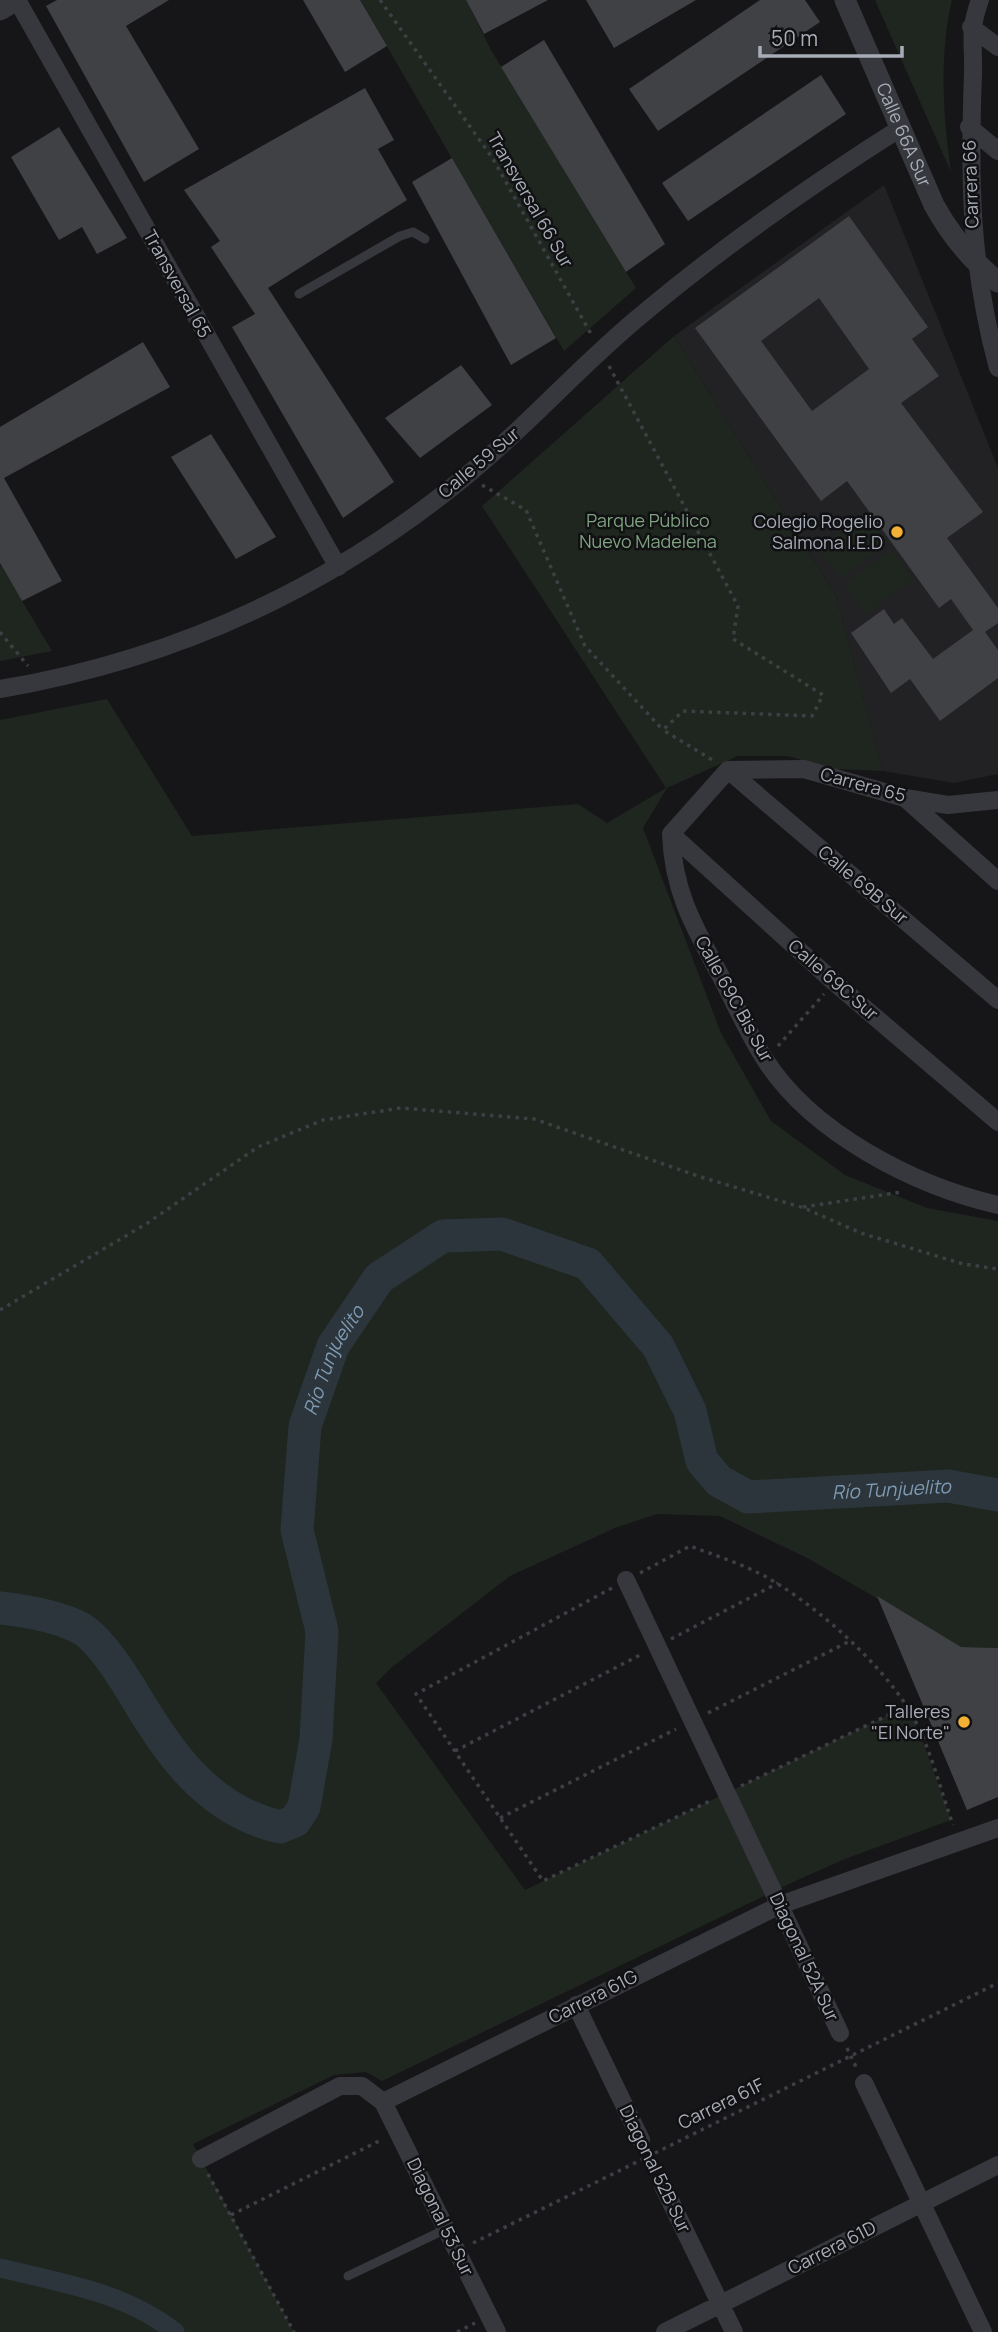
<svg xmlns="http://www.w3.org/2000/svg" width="998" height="2332" font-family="Manrope,sans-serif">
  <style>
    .built { fill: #222225 }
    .green { fill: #1e261f }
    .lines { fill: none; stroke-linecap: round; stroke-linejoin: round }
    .canal { stroke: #2c353c; stroke-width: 19 }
    .river { stroke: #2c353c; stroke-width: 33 }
    .building { fill: #404145; fill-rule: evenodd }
    .path { stroke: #3d3f44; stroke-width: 3.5; stroke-dasharray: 3.5 5; stroke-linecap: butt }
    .service { stroke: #37383d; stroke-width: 9 }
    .minor { stroke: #37383d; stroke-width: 18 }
    .tertiary { stroke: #37383d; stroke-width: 21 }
    .poi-dot { fill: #f2b134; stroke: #111113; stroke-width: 2.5 }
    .labels { text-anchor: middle; stroke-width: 5; stroke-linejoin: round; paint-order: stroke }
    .street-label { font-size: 18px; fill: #a8adb8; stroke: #111113 }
    .park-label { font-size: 18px; fill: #7fa381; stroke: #111113 }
    .poi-label { font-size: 18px; fill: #a8adb8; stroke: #111113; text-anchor: end }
    .water-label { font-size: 19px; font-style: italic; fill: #7f9bb3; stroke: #111113 }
  </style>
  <rect width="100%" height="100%" fill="#161618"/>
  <!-- built -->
  <path class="built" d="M884,185L998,468V774L954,783L883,771L836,596L674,336Z"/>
  <!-- green -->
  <path class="green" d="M360,0H466L491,50L636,288L564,351Z
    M875,0H952C939,55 943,117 951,172Z
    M674,336L836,596L883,771L836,769L787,756H738L667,788L643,828L721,1033L771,1121L845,1175L927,1208L998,1221V1648L961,1647L809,1559L720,1516L657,1514L615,1528L510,1576L391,1668L376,1683L525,1890L907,1706L923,1742L951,1820L845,1859L791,1883L382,2081L366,2072L334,2075L193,2144L294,2332H0V720L107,699L192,836L578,804L607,823L666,788L482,506Z
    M865,513L888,543L840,579L817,549Z
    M891,549L914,579L866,615L843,585Z
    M0,564L52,651L0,661Z"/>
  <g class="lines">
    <!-- canal -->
    <path class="canal" d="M0,2268C61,2283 125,2292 175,2332"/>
    <!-- river -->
    <path class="river" id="s1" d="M0,1608C27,1611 58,1616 82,1629C100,1640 121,1673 132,1691C168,1752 207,1810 280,1827L295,1821L304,1807L316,1739L322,1631L297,1530L305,1426L333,1346L379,1278L443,1236L502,1234L588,1264L658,1346L690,1411L702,1461L719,1481L748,1497L948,1486L998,1495"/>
  </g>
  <!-- building -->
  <path class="building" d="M57,0H169L126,26L199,149L144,182L46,6Z
    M303,0H360L387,46L345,72Z
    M466,0H548L484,34Z
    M586,0H696L614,48Z
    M760,0H805L820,22L658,131L629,89Z
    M544,40L665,244L626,272L501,67Z
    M821,75L846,114L688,221L662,183Z
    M365,88L394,140L378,149L407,200L268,288L394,482L343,518L232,327L255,314L211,247L220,241L184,190Z
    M59,127L127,238L97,254L82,227L59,240L11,157Z
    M452,158L556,338L511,365L412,182Z
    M849,216L928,327L912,339L939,376L901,403L983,512L947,538L998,608V623L985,632L998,650V678L940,721L910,679L891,693L851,633L884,609L894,624L902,618L933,659L973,630L951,599L939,608L847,481L821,501L695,328ZM819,298L869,369L812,411L761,341Z
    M143,342L170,387L4,478L62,581L22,601L0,563V427Z
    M461,365L492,405L420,458L385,418Z
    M211,434L276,537L236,559L171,457Z
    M877,1596L961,1647L998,1648V1797L967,1810Z"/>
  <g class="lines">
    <!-- path -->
    <path class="path" d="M380,0L493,159L591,334
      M609,366L738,606L733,639L823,695L812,716L683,711L663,730L714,761
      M482,485L526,510L585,646L663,730
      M0,632L28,666
      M778,1046L824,994
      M803,1207L902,1192
      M0,1310L146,1224L258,1147L323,1120L401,1108L534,1119L701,1177L804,1208L861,1233L963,1264L998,1269
      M640,1573L690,1546C719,1557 752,1567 778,1584C824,1613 876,1660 906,1705C929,1740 939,1786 953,1825
      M612,1588L416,1694L543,1881L712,1800
      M671,1639L778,1583
      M708,1713L850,1641
      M455,1751L642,1654
      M741,1786L907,1706
      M500,1818L676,1729
      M847,2048L857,2069
      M655,2153L998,1983
      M648,2155L656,2170
      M208,2174L294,2332
      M231,2215L383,2139
      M473,2243L645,2158
      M457,2332L475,2323"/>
    <!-- service -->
    <path class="service" d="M299,294L400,236L413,232L425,239
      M348,2276L446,2229"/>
    <!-- minor -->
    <path class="minor" d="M17,0L338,567
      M980,0C968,33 974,41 973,74C969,179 970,265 998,368
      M971,27L998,47
      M969,127L998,151
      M0,689C173,660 330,588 466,476C529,425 582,363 645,312C725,245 811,185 899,129
      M728,770L671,834C673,890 693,925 719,973C734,1001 747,1031 764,1058C811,1133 915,1186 998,1205
      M728,770L998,1000
      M728,770L804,769L905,798L948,805L998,800
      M905,798L998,881
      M671,834L834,982L998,1122
      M626,1580L840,2033
      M576,2005L641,2140
      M864,2083L983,2332
      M383,2102L780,1905L998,1828
      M201,2159L340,2086H362L383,2102L497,2332
      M663,2186L734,2332
      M665,2332L998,2165"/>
    <!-- tertiary -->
    <g class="tertiary">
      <path id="s2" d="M845,0L934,205C951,236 971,260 998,282"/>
      <path d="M0,10L17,0"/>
    </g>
  </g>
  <!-- markers -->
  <g class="poi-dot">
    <circle cx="897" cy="532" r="7"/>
    <circle cx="964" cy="1722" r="7"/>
  </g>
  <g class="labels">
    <!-- street labels -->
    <g class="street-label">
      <text dy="6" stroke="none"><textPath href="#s2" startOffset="147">Calle 66A Sur</textPath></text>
      <text transform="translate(971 184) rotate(-92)" y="6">Carrera 66</text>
      <text transform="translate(530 200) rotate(60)" y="6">Transversal 66 Sur</text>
      <text transform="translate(177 284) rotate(61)" y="6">Transversal 65</text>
      <text transform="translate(479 463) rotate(-40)" y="6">Calle 59 Sur</text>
      <text transform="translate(863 785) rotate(15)" y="6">Carrera 65</text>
      <text transform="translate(863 885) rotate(40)" y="6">Calle 69B Sur</text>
      <text transform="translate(833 980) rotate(41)" y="6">Calle 69C Sur</text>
      <text transform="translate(734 999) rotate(61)" y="6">Calle 69C Bis Sur</text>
      <text transform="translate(804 1957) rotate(65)" y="6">Diagonal 52A Sur</text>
      <text transform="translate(593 1997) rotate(-27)" y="6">Carrera 61G</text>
      <text transform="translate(721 2104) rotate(-26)" y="6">Carrera 61F</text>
      <text transform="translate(655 2169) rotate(64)" y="6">Diagonal 52B Sur</text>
      <text transform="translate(440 2217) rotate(64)" y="6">Diagonal 53 Sur</text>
      <text transform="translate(832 2248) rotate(-27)" y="6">Carrera 61D</text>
    </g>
    <!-- park labels -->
    <g class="park-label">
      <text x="648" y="527">Parque Público<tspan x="648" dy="21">Nuevo Madelena</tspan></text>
    </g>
    <!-- poi labels -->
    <g class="poi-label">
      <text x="883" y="528">Colegio Rogelio<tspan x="883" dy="21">Salmona I.E.D</tspan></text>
      <text x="950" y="1718">Talleres<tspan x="950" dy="21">"El Norte"</tspan></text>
    </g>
    <!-- water labels -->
    <g class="water-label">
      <text dy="7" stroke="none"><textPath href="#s1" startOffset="863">Río Tunjuelito</textPath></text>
      <text dy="7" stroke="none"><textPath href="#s1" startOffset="1619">Río Tunjuelito</textPath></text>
    </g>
  </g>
  <!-- scale -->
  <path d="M760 46v10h142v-10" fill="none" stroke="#a8adb8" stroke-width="3.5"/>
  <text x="771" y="46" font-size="21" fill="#a8adb8" stroke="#111113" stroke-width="5" paint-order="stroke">50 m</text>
</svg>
